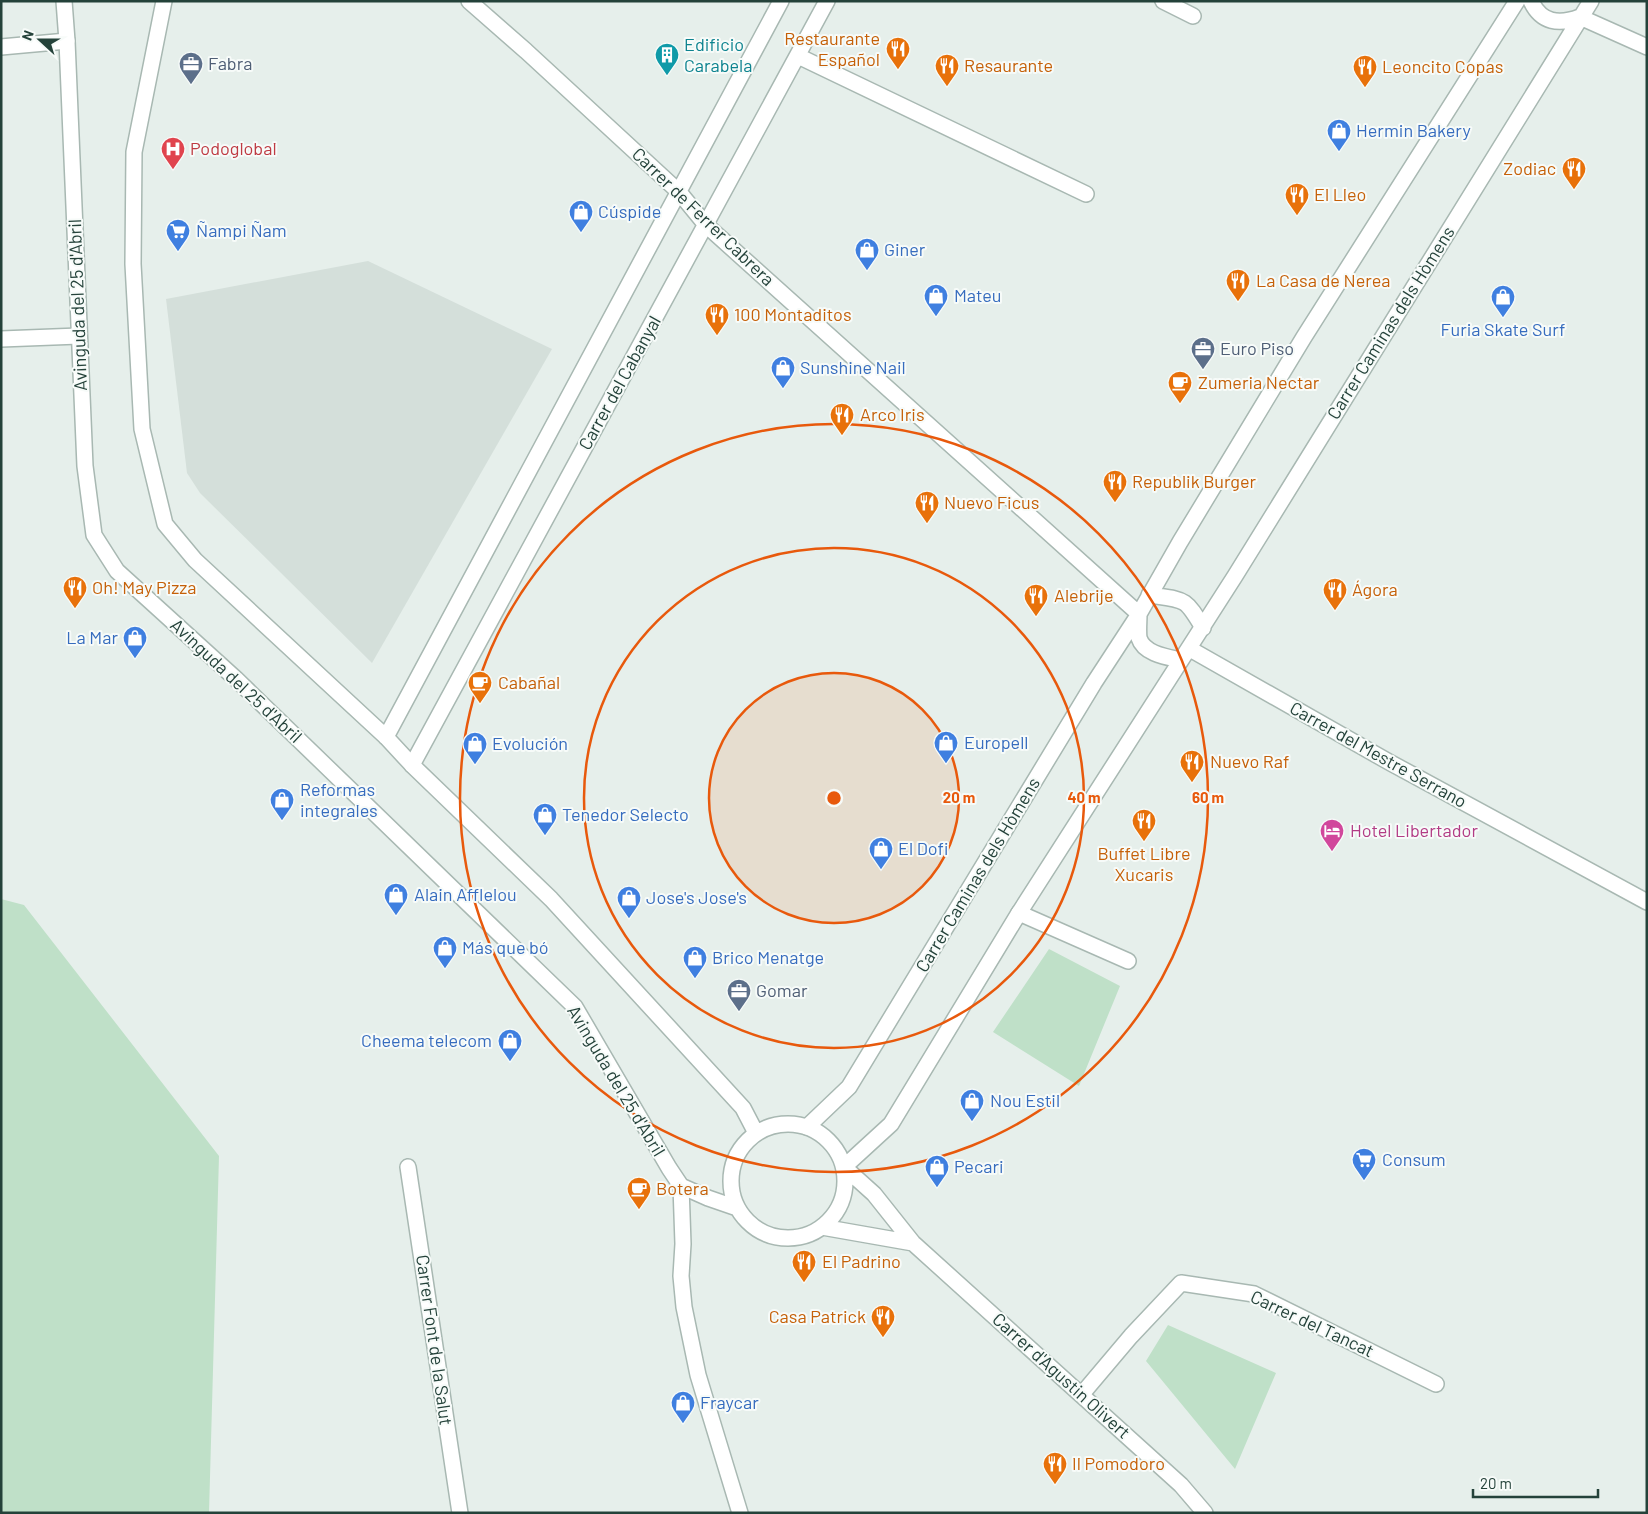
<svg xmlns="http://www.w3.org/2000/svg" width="1648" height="1514" font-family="Barlow,sans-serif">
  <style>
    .built { fill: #d4dfda }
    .green { fill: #bfe0c8 }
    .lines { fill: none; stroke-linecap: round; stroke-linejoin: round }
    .service-casing { stroke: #a8b8b2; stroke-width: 18 }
    .minor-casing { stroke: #a8b8b2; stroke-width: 18 }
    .tertiary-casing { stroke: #a8b8b2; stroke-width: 18 }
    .service { stroke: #fff; stroke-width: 15 }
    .minor { stroke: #fff; stroke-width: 15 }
    .tertiary { stroke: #fff; stroke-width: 15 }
    .ring { fill: none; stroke: #e8590c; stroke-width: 2.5 }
    .labels { text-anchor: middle; stroke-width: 4; stroke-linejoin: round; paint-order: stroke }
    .food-label { font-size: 18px; fill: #c56008; stroke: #f7fbf9; text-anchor: start }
    .culture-label { font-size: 18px; fill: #0d838f; stroke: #f7fbf9; text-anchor: start }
    .service-label { font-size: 18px; fill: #4e5e75; stroke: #f7fbf9; text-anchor: start }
    .shop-label { font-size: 18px; fill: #366cbe; stroke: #f7fbf9; text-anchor: start }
    .health-label { font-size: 18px; fill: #be3a42; stroke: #f7fbf9; text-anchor: start }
    .street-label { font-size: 18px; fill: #24423a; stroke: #f7fbf9 }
    .hotel-label { font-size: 18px; fill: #b23c85; stroke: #f7fbf9; text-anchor: start }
    .centre { fill: #e8590c; stroke: #f7fbf9; stroke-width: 2.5 }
    .ring-label { font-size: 15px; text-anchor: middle; font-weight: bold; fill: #e8590c; stroke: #f7fbf9; stroke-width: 4; stroke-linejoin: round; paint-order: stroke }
  </style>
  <rect width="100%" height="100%" fill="#e6efeb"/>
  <!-- built -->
  <path class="built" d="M368,261L552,349L372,663L200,493L187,473L166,299Z"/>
  <!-- green -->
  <path class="green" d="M1,899L24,905L219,1156L209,1513H1Z
    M1049,949L1120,986L1079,1086L993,1032Z
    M1168,1325L1276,1373L1235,1469L1146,1361Z"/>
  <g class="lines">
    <defs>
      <path id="service" d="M1019,913L1128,961"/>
      <path id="minor" d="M469,1L526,51L679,192L706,225L1139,614C1139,621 1138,631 1139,638C1144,654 1167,657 1181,660
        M1163,1L1193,16
        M1531,1C1541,23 1559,25 1580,17L1647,47
        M1,47L67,41
        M798,56L1086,194
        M1,339L79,336
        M1149,595C1185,600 1185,597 1203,628
        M1190,649L1389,762L1647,902
        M386,737L781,1
        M412,765L827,1
        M807,1127L849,1087L1094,683L1139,614L1180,542L1304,337L1517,1
        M408,1167L460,1513
        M844,1167L891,1124L1019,913L1235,576L1591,1
        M681,1186L683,1244L681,1276L684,1307L698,1375L740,1513
        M1082,1394L1131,1336L1181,1283L1254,1294L1436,1384"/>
      <path id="tertiary" d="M64,1L67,41L85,466L94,535L117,571L236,679L575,1007L669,1168L681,1186L708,1198L737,1208
        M164,1L134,152L133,264L142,429L165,524L195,560L386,737L412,765L551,899L743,1108L756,1133
        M731 1181a57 57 0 1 1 114 0a57 57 0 1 1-114 0Z
        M844,1167L874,1194L913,1243L1181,1485L1205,1513
        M822,1227L913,1243"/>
    </defs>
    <!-- service casing -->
    <use href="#service" class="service-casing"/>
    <!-- minor casing -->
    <use href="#minor" class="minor-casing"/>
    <!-- tertiary casing -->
    <use href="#tertiary" class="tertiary-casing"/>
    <!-- service -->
    <use href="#service" class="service"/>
    <!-- minor -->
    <use href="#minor" class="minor"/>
    <!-- tertiary -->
    <use href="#tertiary" class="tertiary"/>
  </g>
  <!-- distance rings -->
  <circle cx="834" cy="798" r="125" fill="#e8590c" fill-opacity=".12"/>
  <g class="ring">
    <circle cx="834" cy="798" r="125"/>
    <circle cx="834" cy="798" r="250"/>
    <circle cx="834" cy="798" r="374"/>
  </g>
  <!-- icons -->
  <defs>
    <symbol id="restaurant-pin" viewBox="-11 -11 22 30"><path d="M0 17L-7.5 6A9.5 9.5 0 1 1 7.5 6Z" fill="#e8710a" stroke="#f7fbf9"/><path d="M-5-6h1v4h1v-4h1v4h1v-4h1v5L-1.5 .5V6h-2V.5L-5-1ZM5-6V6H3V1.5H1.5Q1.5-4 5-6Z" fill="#fff"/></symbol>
    <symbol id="building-pin" viewBox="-11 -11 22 30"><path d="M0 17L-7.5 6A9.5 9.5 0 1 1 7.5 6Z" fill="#0f9aa8" stroke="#f7fbf9"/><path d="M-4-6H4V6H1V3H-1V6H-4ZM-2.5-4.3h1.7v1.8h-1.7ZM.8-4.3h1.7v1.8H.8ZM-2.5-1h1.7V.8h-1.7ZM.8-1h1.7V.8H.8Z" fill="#fff"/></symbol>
    <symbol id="office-pin" viewBox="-11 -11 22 30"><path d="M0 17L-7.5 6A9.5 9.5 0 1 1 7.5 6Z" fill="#5c6f8a" stroke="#f7fbf9"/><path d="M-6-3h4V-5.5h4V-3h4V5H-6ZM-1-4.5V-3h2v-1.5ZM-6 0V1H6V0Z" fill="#fff"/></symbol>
    <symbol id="shop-pin" viewBox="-11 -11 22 30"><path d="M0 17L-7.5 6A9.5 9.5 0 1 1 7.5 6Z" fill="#3f7fe0" stroke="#f7fbf9"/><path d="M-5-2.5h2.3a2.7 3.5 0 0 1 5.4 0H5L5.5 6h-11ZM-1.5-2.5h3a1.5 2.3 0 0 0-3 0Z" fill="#fff"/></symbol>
    <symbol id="hospital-pin" viewBox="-11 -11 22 30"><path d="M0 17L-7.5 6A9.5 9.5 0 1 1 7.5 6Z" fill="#e0444e" stroke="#f7fbf9"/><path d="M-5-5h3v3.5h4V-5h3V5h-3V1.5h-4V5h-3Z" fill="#fff"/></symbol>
    <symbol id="supermarket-pin" viewBox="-11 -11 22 30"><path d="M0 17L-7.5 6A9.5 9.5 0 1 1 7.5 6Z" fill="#3f7fe0" stroke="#f7fbf9"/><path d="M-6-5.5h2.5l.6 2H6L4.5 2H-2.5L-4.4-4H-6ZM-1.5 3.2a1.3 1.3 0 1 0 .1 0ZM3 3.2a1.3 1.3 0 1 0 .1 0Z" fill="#fff"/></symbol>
    <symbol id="cafe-pin" viewBox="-11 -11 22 30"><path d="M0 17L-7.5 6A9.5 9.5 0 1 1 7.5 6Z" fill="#e8710a" stroke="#f7fbf9"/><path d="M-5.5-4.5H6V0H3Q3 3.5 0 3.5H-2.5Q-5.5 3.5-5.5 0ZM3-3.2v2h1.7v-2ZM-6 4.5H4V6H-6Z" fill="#fff"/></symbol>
    <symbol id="hotel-pin" viewBox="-11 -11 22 30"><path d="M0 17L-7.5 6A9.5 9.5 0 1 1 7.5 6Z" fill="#d1479c" stroke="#f7fbf9"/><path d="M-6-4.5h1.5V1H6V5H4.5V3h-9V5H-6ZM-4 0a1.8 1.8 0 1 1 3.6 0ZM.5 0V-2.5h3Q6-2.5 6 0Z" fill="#fff"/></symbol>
  </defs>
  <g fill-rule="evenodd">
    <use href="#restaurant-pin" x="884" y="35" width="28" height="38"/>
    <use href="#building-pin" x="653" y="41" width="28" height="38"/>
    <use href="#office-pin" x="177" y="50" width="28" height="38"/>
    <use href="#restaurant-pin" x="933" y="52" width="28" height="38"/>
    <use href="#restaurant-pin" x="1351" y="53" width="28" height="38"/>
    <use href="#shop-pin" x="1325" y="117" width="28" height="38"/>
    <use href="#hospital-pin" x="159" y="135" width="28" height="38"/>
    <use href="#restaurant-pin" x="1560" y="155" width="28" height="38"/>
    <use href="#restaurant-pin" x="1283" y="181" width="28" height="38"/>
    <use href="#shop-pin" x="567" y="198" width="28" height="38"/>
    <use href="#supermarket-pin" x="164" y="217" width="28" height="38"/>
    <use href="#shop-pin" x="853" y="236" width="28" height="38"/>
    <use href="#restaurant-pin" x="1224" y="267" width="28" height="38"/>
    <use href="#shop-pin" x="922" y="282" width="28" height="38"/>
    <use href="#shop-pin" x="1489" y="283" width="28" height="38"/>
    <use href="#restaurant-pin" x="703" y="301" width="28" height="38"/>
    <use href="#office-pin" x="1189" y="335" width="28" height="38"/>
    <use href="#shop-pin" x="769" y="354" width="28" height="38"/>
    <use href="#cafe-pin" x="1166" y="369" width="28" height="38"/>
    <use href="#restaurant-pin" x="828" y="401" width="28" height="38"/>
    <use href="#restaurant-pin" x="1101" y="468" width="28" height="38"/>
    <use href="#restaurant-pin" x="913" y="489" width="28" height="38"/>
    <use href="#restaurant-pin" x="61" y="574" width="28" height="38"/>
    <use href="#restaurant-pin" x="1321" y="576" width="28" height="38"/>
    <use href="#restaurant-pin" x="1022" y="582" width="28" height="38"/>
    <use href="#shop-pin" x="121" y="624" width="28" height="38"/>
    <use href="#cafe-pin" x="466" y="669" width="28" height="38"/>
    <use href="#shop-pin" x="932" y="729" width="28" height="38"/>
    <use href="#shop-pin" x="461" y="730" width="28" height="38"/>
    <use href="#restaurant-pin" x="1178" y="748" width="28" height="38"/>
    <use href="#shop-pin" x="268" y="786" width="28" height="38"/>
    <use href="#shop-pin" x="531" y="801" width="28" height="38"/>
    <use href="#restaurant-pin" x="1130" y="807" width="28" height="38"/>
    <use href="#hotel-pin" x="1318" y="817" width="28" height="38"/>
    <use href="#shop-pin" x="867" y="835" width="28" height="38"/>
    <use href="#shop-pin" x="382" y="881" width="28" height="38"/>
    <use href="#shop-pin" x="615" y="884" width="28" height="38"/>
    <use href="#shop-pin" x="431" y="934" width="28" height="38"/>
    <use href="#shop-pin" x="681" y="944" width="28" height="38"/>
    <use href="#office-pin" x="725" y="977" width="28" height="38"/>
    <use href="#shop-pin" x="496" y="1027" width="28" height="38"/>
    <use href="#shop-pin" x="958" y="1087" width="28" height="38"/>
    <use href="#supermarket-pin" x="1350" y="1146" width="28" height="38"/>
    <use href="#shop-pin" x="923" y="1153" width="28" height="38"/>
    <use href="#cafe-pin" x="625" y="1175" width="28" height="38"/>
    <use href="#restaurant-pin" x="790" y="1248" width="28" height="38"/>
    <use href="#restaurant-pin" x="869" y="1303" width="28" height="38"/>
    <use href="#shop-pin" x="669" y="1389" width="28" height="38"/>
    <use href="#restaurant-pin" x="1041" y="1450" width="28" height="38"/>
  </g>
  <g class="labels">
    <!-- food labels -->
    <g class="food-label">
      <text x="880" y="45" text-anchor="end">Restaurante<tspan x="880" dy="21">Español</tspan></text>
      <text x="964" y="72">Resaurante</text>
      <text x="1382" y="73">Leoncito Copas</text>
      <text x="1556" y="175" text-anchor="end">Zodiac</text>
      <text x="1314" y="201">El Lleo</text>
      <text x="1256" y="287">La Casa de Nerea</text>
      <text x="734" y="321">100 Montaditos</text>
      <text x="1198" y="389">Zumeria Nectar</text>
      <text x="860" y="421">Arco Iris</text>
      <text x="1132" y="488">Republik Burger</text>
      <text x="944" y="509">Nuevo Ficus</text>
      <text x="92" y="594">Oh! May Pizza</text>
      <text x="1352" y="596">Ágora</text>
      <text x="1054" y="602">Alebrije</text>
      <text x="498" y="689">Cabañal</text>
      <text x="1210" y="768">Nuevo Raf</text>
      <text x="1144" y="860" text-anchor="middle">Buffet Libre<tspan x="1144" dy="21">Xucaris</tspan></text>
      <text x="656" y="1195">Botera</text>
      <text x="822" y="1268">El Padrino</text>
      <text x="866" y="1323" text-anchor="end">Casa Patrick</text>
      <text x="1072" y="1470">Il Pomodoro</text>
    </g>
    <!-- culture labels -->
    <g class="culture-label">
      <text x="684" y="51">Edificio<tspan x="684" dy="21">Carabela</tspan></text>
    </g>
    <!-- service labels -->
    <g class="service-label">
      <text x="208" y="70">Fabra</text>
      <text x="1220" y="355">Euro Piso</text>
      <text x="756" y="997">Gomar</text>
    </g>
    <!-- shop labels -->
    <g class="shop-label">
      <text x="1356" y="137">Hermin Bakery</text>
      <text x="598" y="218">Cúspide</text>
      <text x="196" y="237">Ñampi Ñam</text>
      <text x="884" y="256">Giner</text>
      <text x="954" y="302">Mateu</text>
      <text x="1503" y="336" text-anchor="middle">Furia Skate Surf</text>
      <text x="800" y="374">Sunshine Nail</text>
      <text x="118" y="644" text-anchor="end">La Mar</text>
      <text x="964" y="749">Europell</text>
      <text x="492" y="750">Evolución</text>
      <text x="300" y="796">Reformas<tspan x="300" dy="21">integrales</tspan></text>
      <text x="562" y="821">Tenedor Selecto</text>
      <text x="898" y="855">El Dofi</text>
      <text x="414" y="901">Alain Afflelou</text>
      <text x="646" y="904">Jose's Jose's</text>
      <text x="462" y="954">Más que bó</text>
      <text x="712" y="964">Brico Menatge</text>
      <text x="492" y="1047" text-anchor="end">Cheema telecom</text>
      <text x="990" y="1107">Nou Estil</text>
      <text x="1382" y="1166">Consum</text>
      <text x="954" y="1173">Pecari</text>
      <text x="700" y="1409">Fraycar</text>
    </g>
    <!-- health labels -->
    <g class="health-label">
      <text x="190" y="155">Podoglobal</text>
    </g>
    <!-- street labels -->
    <g class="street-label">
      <text transform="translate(703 217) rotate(44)" y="6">Carrer de Ferrer Cabrera</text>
      <text transform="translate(78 305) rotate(-92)" y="6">Avinguda del 25 d'Abril</text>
      <text transform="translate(1391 323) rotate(-58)" y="6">Carrer Caminas dels Hòmens</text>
      <text transform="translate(620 383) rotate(-61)" y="6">Carrer del Cabanyal</text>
      <text transform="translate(236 681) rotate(43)" y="6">Avinguda del 25 d'Abril</text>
      <text transform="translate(1378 755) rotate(29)" y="6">Carrer del Mestre Serrano</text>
      <text transform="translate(978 875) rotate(-59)" y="6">Carrer Caminas dels Hòmens</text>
      <text transform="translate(616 1081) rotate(59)" y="6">Avinguda del 25 d'Abril</text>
      <text transform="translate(1312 1324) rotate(25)" y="6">Carrer del Tancat</text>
      <text transform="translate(434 1340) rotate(82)" y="6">Carrer Font de la Salut</text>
      <text transform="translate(1061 1376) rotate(42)" y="6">Carrer d'Agustin Olivert</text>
    </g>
    <!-- hotel labels -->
    <g class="hotel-label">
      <text x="1350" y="837">Hotel Libertador</text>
    </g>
  </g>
  <circle cx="834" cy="798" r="8" class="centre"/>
  <g class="ring-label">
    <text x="959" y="803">20 m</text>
    <text x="1084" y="803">40 m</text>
    <text x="1208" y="803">60 m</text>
  </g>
  <!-- border -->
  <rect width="1648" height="1514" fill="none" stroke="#24423a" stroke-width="5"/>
  <!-- north arrow -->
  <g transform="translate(40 40) rotate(291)" stroke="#f7fbf9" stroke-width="4" paint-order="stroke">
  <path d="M0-4L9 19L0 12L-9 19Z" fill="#24423a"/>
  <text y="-8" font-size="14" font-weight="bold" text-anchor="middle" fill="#24423a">N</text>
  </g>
  <!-- scale -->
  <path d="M1473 1489v8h125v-8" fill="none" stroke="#24423a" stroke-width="2.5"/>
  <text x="1480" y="1489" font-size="15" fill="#24423a" stroke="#f7fbf9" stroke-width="4" paint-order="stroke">20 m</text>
</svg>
